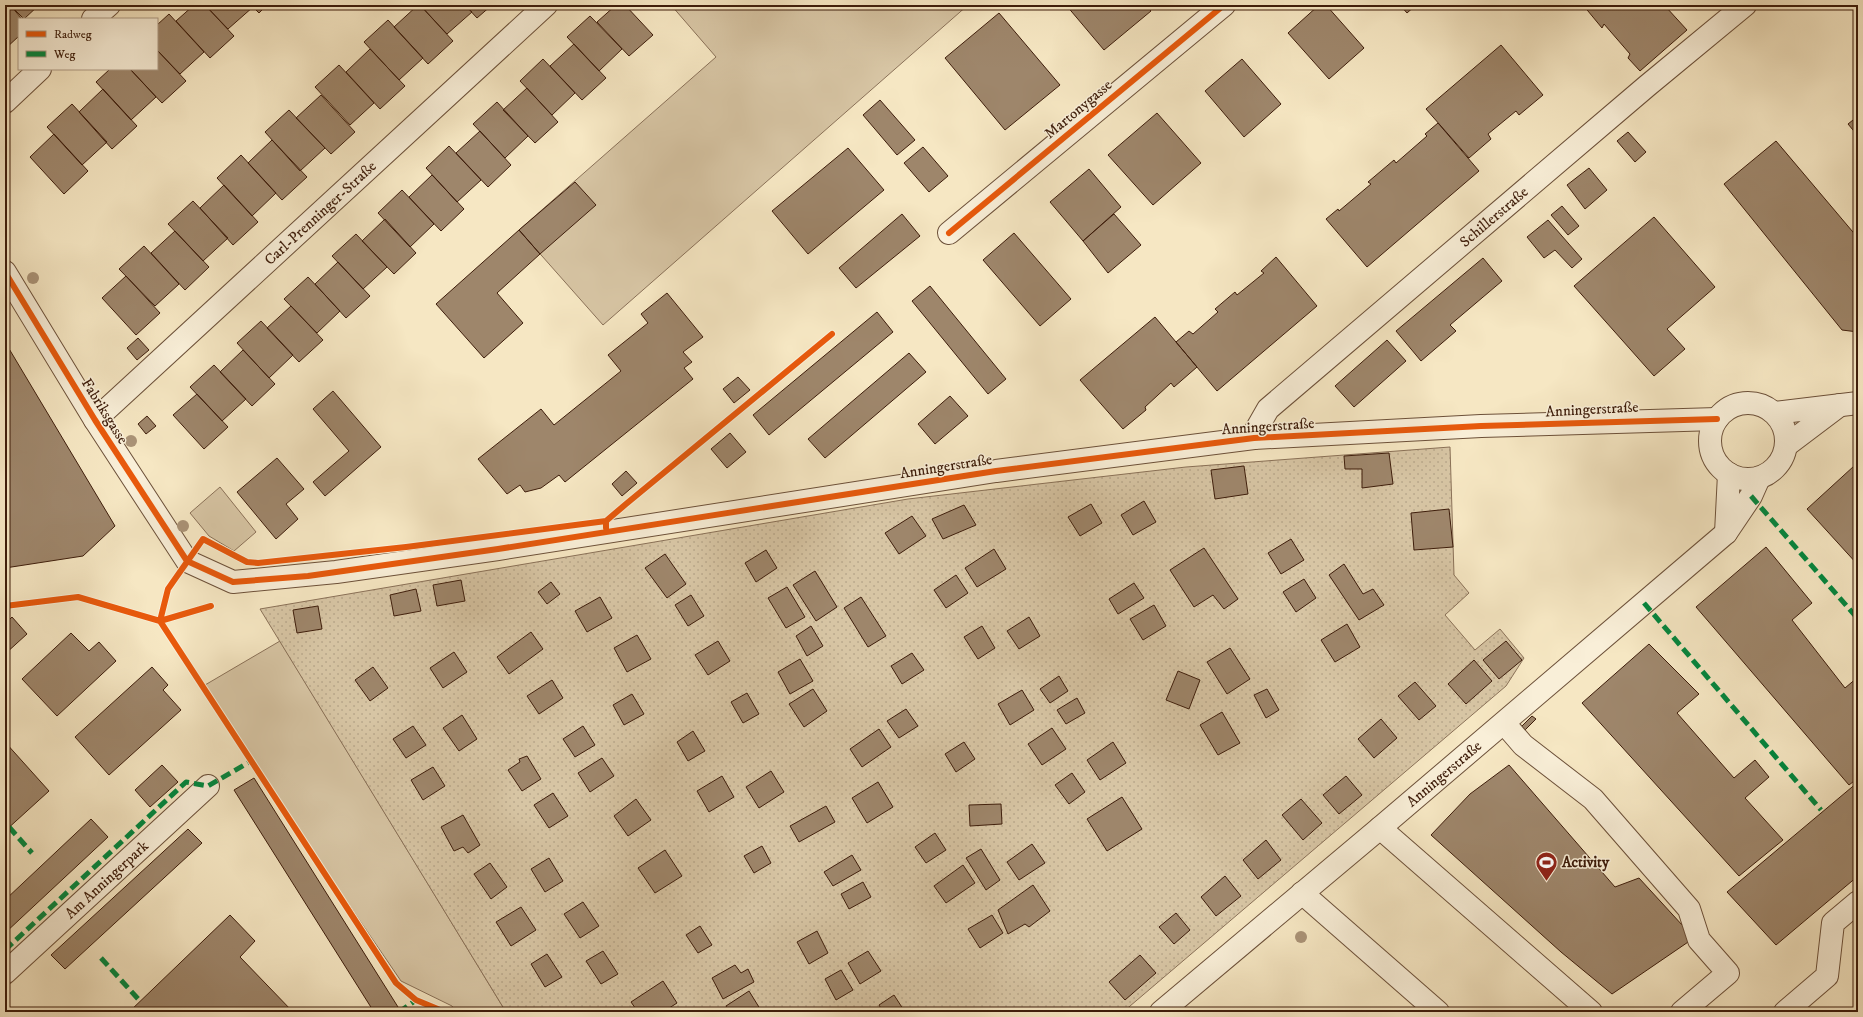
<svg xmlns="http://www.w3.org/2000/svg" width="1863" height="1017" font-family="'IM FELL DW Pica',serif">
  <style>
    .green { fill: #d7c5a4; stroke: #8a7158 }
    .garden { fill: url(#garden-dots); stroke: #8a7158 }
    .building { fill: #9e866b; stroke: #3e1d0b }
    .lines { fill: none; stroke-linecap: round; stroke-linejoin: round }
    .minor-casing { stroke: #6c5039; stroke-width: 24 }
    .minor { stroke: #f9efd8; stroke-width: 22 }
    .quiet { stroke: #00873e; stroke-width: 5; stroke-dasharray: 10 5; stroke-linecap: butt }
    .cycleway-casing { stroke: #f9efd8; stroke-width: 8 }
    .cycleway { stroke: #e8590c; stroke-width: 6 }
    .tree { fill: #aa9377 }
    .labels { text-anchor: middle; stroke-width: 3; stroke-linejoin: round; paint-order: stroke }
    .street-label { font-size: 15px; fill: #3e1d0b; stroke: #f9efd8 }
    .poi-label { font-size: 15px; font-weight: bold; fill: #3e1d0b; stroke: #f9efd8; text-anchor: start }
  </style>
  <defs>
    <pattern id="garden-dots" width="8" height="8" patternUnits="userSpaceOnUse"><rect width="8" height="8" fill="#d7c5a4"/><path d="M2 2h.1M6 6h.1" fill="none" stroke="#baa98c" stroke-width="1.8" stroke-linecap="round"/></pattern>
  </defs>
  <rect width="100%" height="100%" fill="#f6e7c3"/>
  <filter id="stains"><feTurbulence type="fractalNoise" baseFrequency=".005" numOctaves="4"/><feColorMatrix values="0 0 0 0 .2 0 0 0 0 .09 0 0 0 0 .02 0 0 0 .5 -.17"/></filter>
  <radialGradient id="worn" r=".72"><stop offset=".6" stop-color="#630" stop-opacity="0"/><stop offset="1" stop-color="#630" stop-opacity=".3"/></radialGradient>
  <!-- green -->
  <path class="green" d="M671,5H968L603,325L519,230L716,57Z
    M220,487L256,532L234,551L209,536L190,513Z
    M280,641L506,1012H456L452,1006L401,981L287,814L205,685Z"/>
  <!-- garden -->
  <path class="garden" d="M1450,447L1454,575L1469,593L1445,615L1475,650L1500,629L1524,658L1506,686L1123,1012H506L260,609L908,499L1186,467Z"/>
  <!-- building -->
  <path class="building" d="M5,5H10L22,19H19V36L5,49Z
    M10,5H39L24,19Z
    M194,5H205L234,36L210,58L176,21Z
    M205,5H251L253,7L228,29Z
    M251,5H267L259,13Z
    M418,5H420L453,41L428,64L394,27Z
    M420,5H465L472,12L447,34Z
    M465,5H492L477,18Z
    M616,5H625L653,35L629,56L597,22Z
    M1066,5H1146L1151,11L1104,50Z
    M1319,5H1326L1364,48L1329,79L1288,33Z
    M1400,5H1416L1407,13Z
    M1583,5H1668L1666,7L1687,30L1640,71L1628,58L1630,54L1604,24L1602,28Z
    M999,13L1060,85L1005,130L945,58Z
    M169,14L204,52L180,74L157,50V25Z
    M590,16L622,49L599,71L567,37Z
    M388,20L423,58L399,80L364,42Z
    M574,44L606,78L582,100L550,66Z
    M1501,45L1543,95L1519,115L1516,111L1488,134L1491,139L1469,158L1426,109Z
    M370,49L405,86L380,109L346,72Z
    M157,50L186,81L162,103L130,69H157Z
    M543,59L575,93L552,115L520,81Z
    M1242,59L1281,104L1244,137L1205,91Z
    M339,65L374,103L350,125L315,87Z
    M110,69H130L156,97L131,120L96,82Z
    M527,88L558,122L535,143L503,110Z
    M103,89L137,126L112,149L79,112Z
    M321,95L355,132L331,154L296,118Z
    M880,100L915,140L897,155L863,115Z
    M497,102L528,136L505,158L473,124Z
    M72,104L107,142L82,165L47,127Z
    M289,110L325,148L300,171L265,132Z
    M1157,113L1201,163L1153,205L1108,155Z
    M1858,116V136L1848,124Z
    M1438,123L1479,171L1367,267L1326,219L1338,209L1339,211L1371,184L1368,182L1394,160L1396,163L1427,136L1425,134Z
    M480,131L511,165L488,187L456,153Z
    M1628,132L1646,152L1635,162L1617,141Z
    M54,134L88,171L64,194L30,157Z
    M272,140L307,177L282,200L248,163Z
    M1776,141L1858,238V332L1842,330L1724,184Z
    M449,146L481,180L457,202L426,168Z
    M923,147L948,176L929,192L904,163Z
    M848,148L884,190L808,254L772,211Z
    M241,155L276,193L252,216L217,178Z
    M1589,168L1607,190L1585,209L1567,185Z
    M1089,169L1121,207L1083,241L1050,202Z
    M432,175L464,209L441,231L409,197Z
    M575,182L596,205L540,254L519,230Z
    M224,185L258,222L233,245L200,208Z
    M402,190L434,224L410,247L378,213Z
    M193,201L228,238L203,261L168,224Z
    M1562,206L1579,226L1568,235L1551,215Z
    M902,214L920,236L856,288L839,268Z
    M1114,214L1141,245L1108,273L1083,241Z
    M1654,217L1715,287L1667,329L1685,349L1654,376L1574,286Z
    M385,219L416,253L394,274L362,241Z
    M1548,220L1582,259L1572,268L1555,250L1544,258L1527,237Z
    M519,230L540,254L497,293L523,323L484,358L436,304Z
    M175,231L209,267L185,290L151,253Z
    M1014,233L1071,299L1040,326L983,260Z
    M356,234L387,267L363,289L332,256Z
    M144,246L179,284L155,306L119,269Z
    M1276,257L1317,306L1217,391L1176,342L1189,331L1193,334L1218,312L1215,309L1235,292L1237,295L1264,273L1261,271Z
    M1483,258L1502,281L1450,325L1456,331L1421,361L1396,331Z
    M338,262L370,296L346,318L315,284Z
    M126,276L160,313L136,335L102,298Z
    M308,277L340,311L317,333L284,299Z
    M930,286L1006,379L988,394L912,301Z
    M667,293L703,337L683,352L692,362L684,368L693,379L565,482L559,475L541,488L525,492L520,485L507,494L478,459L541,409L554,425L621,371L608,355L648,323L641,314Z
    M291,306L323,340L299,362L267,328Z
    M877,312L893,332L769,435L753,415Z
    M1155,317L1197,367L1174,387L1171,383L1145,407L1146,410L1123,429L1080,380Z
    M261,321L293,355L269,378L237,343Z
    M138,338L149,350L137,360L127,348Z
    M1387,340L1406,361L1354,407L1335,386Z
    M5,342L115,526L83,556L5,568Z
    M243,350L275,384L252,406L220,372Z
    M909,353L926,372L825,458L808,439Z
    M214,365L246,399L222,421L190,387Z
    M738,377L750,390L734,403L723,389Z
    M333,391L381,447L325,496L313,482L349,451L313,409Z
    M197,394L228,427L204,449L173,415Z
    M950,396L968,416L935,444L918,424Z
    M147,416L156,426L146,434L138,424Z
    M730,433L746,452L727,468L711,449Z
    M1389,453L1393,484L1362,488V469H1345L1344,456Z
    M277,458L304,489L286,504L298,519L276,539L237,492Z
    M1244,466L1248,494L1215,499L1211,470Z
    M1854,466H1858V565L1807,509Z
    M626,471L637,483L622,496L612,484Z
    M1144,501L1156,522L1133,535L1121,515Z
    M1091,504L1102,523L1080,536L1068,517Z
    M964,505L976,525L943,539L932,519Z
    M1449,509L1453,547L1414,550L1411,513Z
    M912,516L926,536L899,554L885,533Z
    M1291,539L1304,560L1281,574L1268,553Z
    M1766,547L1812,603L1792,620L1845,688L1858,677V778L1849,785L1696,607Z
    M1204,548L1238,599L1224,609L1213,595L1194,607L1170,570Z
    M994,549L1006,569L977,587L965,568Z
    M766,550L777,568L756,582L745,563Z
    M665,554L686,584L667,598L645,568Z
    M1344,564L1363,594L1373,589L1384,605L1359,620L1329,575Z
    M815,571L837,607L816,621L793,585Z
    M956,575L968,593L946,608L934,590Z
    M1304,579L1316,598L1296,612L1283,592Z
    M461,580L465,601L437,606L433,585Z
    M551,582L560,594L547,604L538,592Z
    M1134,583L1144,598L1118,614L1109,599Z
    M787,587L805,617L786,628L768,598Z
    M416,589L421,611L394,616L390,595Z
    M691,595L704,616L688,626L675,605Z
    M600,597L612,618L587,632L575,611Z
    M861,597L886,636L868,647L844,608Z
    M1154,605L1166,626L1143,640L1130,619Z
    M318,606L322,629L297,633L293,610Z
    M12,617L27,634L5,654V624Z
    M1029,617L1040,636L1019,649L1007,631Z
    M1347,624L1360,647L1335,662L1321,640Z
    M811,626L823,646L807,656L796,636Z
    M982,626L995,648L978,659L964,637Z
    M531,632L543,649L509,674L497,657Z
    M71,633L89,651L99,642L116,661L57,716L22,679Z
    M637,635L651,659L627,672L614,648Z
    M718,641L730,661L708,675L695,655Z
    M1506,641L1522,660L1499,679L1483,660Z
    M1649,644L1699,694L1677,713L1734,778L1755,760L1769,777L1745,798L1783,840L1739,876L1582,703Z
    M1230,648L1250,679L1227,694L1207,662Z
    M454,652L467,672L443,688L430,668Z
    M912,653L924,670L902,684L891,666Z
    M800,659L813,681L790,694L778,672Z
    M1474,660L1492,681L1466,704L1448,684Z
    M152,667L168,685L163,690L181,710L109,775L75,737Z
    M373,667L388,688L370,701L355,680Z
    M1178,671L1200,680L1189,709L1166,700Z
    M1059,676L1068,691L1050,703L1040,689Z
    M552,680L563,698L539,714L527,696Z
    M1415,682L1436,706L1419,720L1398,696Z
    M813,689L827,711L804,727L789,704Z
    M1267,689L1279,710L1266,718L1254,695Z
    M1022,690L1034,710L1010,725L998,704Z
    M747,693L759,714L743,723L731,702Z
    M632,694L644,714L624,725L613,705Z
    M1077,698L1085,713L1066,724L1057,710Z
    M906,709L918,726L899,738L887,721Z
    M1222,712L1240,743L1218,755L1200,725Z
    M462,715L477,739L459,751L443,728Z
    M1532,716L1536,719L1525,730L1521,727Z
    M1381,719L1397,738L1374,758L1358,739Z
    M413,726L426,745L406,758L393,739Z
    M583,726L595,745L575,757L563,739Z
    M1052,728L1066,749L1042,765L1028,744Z
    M879,729L891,747L862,767L850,749Z
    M693,731L705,751L688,761L677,742Z
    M5,742L49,791L5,831Z
    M964,742L975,759L956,772L945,754Z
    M1113,742L1126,763L1100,780L1087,760Z
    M527,756L541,779L522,791L508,770L520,762L519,759Z
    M602,758L614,776L590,792L578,773Z
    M162,765L178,782L150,807L135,790Z
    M1509,765L1615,887L1639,878L1694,938L1612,994L1561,952L1431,835L1470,794Z
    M433,767L445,786L423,800L411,780Z
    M771,771L784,792L759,808L746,787Z
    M1072,773L1085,792L1069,804L1055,785Z
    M722,776L734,797L709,812L697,791Z
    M1346,776L1362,795L1339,814L1323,795Z
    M254,778L398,1007L390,1012H374L234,790Z
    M878,782L893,807L867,823L852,798Z
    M1858,782V876L1776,945L1727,892Z
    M553,793L568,816L549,828L534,805Z
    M1122,797L1142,829L1107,851L1087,819Z
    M636,799L651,820L628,836L614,816Z
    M1301,799L1322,823L1303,840L1282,815Z
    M1001,804L1002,824L970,826L969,805Z
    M826,806L835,822L799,842L790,826Z
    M463,815L480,845L468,853L463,847L454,851L441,827Z
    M91,819L108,837L5,933V900Z
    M188,829L202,843L65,969L51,955Z
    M935,833L946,850L926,863L915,847Z
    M1266,840L1281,860L1258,879L1243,860Z
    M1032,844L1045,863L1019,880L1007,862Z
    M762,846L771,863L754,873L744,856Z
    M981,849L1000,880L986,890L966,858Z
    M665,850L682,876L655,893L638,868Z
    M852,855L861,870L833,886L824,872Z
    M549,858L563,881L545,892L531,869Z
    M490,863L507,887L491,899L474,874Z
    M963,865L975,883L946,903L934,886Z
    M1225,876L1241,896L1216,916L1201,897Z
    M863,882L871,897L849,909L841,894Z
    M1033,885L1050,911L1029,927L1025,924L1008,934L998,910Z
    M583,902L599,926L580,938L564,914Z
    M521,907L536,930L511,946L496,922Z
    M1176,913L1190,930L1174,944L1159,927Z
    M230,915L255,941L240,957L293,1012H129Z
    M992,915L1003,933L980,948L968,929Z
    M700,926L712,945L698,953L686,935Z
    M817,931L828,953L809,964L797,942Z
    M603,951L618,974L601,984L586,961Z
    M868,951L881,971L860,984L848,963Z
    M547,954L562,977L545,987L531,964Z
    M1140,955L1156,973L1125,1000L1109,982Z
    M735,965L741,973L748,969L754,982L723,999L712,978Z
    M841,970L853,990L836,1000L825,979Z
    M663,981L677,1003L663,1012H638L631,1002Z
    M749,991L762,1012H730L726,1006Z
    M894,995L905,1012H883L879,1005Z"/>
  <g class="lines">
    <defs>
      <g id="minor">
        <path d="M93,19L109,5"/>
        <path d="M5,102L40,69"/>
        <path d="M949,233L1224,5"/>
        <path d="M5,272L95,420L187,561L233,582L336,572L498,549L996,471L1254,438L1481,426L1717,419"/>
        <circle cx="1748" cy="441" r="38"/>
        <path d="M1775,413L1858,403"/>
        <path id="s1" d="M95,420L546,5"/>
        <path id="s2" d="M1254,438L1256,430L1268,409L1647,86L1745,5"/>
        <path d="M1787,445L1840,405"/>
        <path d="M1726,533L1729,474"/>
        <path d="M1504,723L1523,745L1593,799L1689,909L1699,940L1728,973L1682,1012"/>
        <path d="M1380,828L1591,1012"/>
        <path d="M1302,893L1438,1012"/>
        <path id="s3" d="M5,973L208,786"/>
        <path id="s4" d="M1161,1012L1380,828L1726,533L1751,496L1759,478"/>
        <path d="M1785,1012L1827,976L1833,923L1858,902"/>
      </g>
    </defs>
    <!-- minor casing -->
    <use href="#minor" class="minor-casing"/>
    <!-- minor -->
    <use href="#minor" class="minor"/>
    <!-- quiet -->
    <path class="quiet" d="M1751,496L1858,619
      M1644,603L1821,810
      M9,827L32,853
      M5,950L186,782L208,786L251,761
      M101,958L140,1001
      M399,1012L416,1000"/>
    <defs>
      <path id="cycleway" d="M949,233L1224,5
        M5,272L95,420L187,561
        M606,528V521L626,504L832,334
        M187,561L233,582L308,576L498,549L996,471L1254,438L1481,426L1717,419
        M5,606L78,597L160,621L211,606
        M445,1012L416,1000L396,983L160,621L168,589L203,539L247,562L258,563L406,547L606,521"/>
    </defs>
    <!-- cycleway casing -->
    <use href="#cycleway" class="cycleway-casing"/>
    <!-- cycleway -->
    <use href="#cycleway" class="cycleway"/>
  </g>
  <!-- trees -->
  <g class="tree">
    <circle cx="33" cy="278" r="6"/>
    <circle cx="131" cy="441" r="6"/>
    <circle cx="183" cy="526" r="6"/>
    <circle cx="1301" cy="937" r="6"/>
  </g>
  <!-- icons -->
  <defs>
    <symbol id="stadium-pin" viewBox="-11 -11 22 30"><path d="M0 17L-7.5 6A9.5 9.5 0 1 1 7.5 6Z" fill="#8f2418" stroke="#f9efd8"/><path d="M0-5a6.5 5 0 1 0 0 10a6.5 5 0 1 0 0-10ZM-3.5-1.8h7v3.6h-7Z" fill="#fff"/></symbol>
  </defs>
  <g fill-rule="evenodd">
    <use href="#stadium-pin" x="1534" y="850" width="25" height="34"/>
  </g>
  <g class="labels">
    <!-- street labels -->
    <g class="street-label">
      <text transform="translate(1078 109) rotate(-40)" y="5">Martonygasse</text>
      <text dy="5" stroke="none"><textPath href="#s1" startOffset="306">Carl-Prenninger-Straße</textPath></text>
      <text dy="5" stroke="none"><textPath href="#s2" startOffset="329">Schillerstraße</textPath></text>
      <text transform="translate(1592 409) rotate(-3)" y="5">Anningerstraße</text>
      <text transform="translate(105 411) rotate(58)" y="5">Fabriksgasse</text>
      <text transform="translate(1268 426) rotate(-4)" y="5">Anningerstraße</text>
      <text transform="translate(946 466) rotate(-9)" y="5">Anningerstraße</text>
      <text dy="5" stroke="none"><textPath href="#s4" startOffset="370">Anningerstraße</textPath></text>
      <text dy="5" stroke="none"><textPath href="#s3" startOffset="138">Am Anningerpark</textPath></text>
    </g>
    <!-- poi labels -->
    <g class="poi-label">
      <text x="1562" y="867">Activity</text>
    </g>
  </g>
  <!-- margin -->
  <rect width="1863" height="1017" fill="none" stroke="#f6e7c3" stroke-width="20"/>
  <rect x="6" y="6" width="1851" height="1005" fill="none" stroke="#3e1d0b" stroke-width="2"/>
  <rect x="10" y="10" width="1843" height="997" fill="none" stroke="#3e1d0b"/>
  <!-- legend -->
  <rect x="18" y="18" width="140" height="52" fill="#f9efd8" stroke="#ae9b86"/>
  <rect x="26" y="31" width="20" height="6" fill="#e8590c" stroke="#ae9b86"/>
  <text x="54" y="38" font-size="12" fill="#3e1d0b">Radweg</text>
  <rect x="26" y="51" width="20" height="6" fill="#00873e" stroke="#ae9b86"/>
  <text x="54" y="58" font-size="12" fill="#3e1d0b">Weg</text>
  <rect width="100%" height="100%" filter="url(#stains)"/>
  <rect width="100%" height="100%" fill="url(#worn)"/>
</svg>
